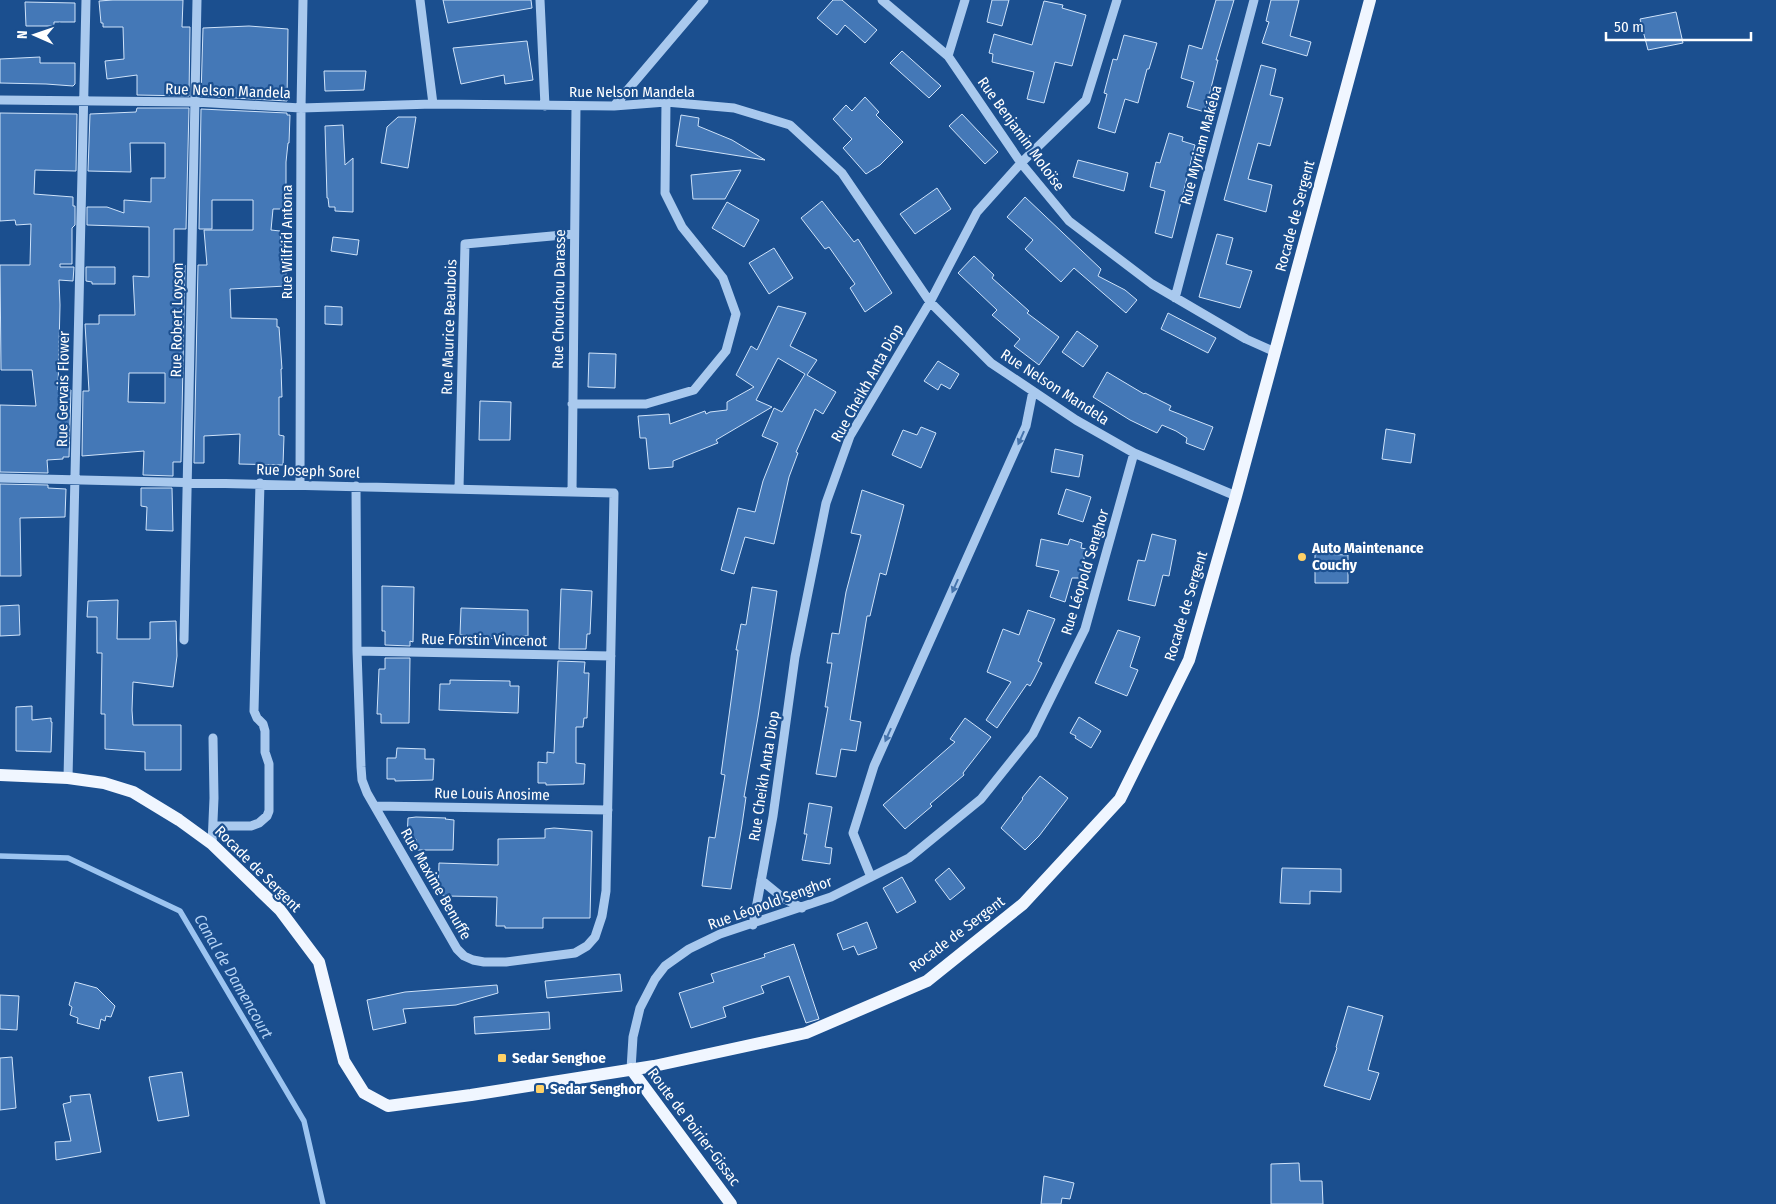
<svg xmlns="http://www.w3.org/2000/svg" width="1776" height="1204" font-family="'Fira Sans Condensed',sans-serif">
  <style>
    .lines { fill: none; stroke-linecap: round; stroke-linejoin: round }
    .stream { stroke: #9cc4f0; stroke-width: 5.5 }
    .building { fill: #4478b7; stroke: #cfe3fa; fill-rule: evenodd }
    .minor { stroke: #a9c9ee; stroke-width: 9 }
    .major { stroke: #f0f6ff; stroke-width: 12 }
    .oneway { fill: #4674ac }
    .poi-dot { fill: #ffd166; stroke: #1b4f8f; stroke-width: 2 }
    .labels { text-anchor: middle; stroke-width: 4.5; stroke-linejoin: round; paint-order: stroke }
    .street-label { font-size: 15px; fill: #fff; stroke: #1b4f8f }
    .poi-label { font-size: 15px; font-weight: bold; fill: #fff; stroke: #1b4f8f; text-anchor: start }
    .water-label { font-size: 16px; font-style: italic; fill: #b5d3f5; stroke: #1b4f8f }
  </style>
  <rect width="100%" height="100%" fill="#1b4f8f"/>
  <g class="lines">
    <!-- stream -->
    <path class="stream" d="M0,856L68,858L180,911L304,1121L323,1204"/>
  </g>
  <!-- building -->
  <path class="building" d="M113,0H183L182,27H190L189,96L137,95V75L107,79L105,61L124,59L123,27H103V23H101L99,1Z
    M443,0H531L532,8L448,23Z
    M833,0H842L877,30L865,43L845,25L837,35L817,18Z
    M992,0H1009L1002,26L987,22Z
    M1216,0H1234L1216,60H1218L1205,112L1187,107L1194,82L1181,78L1189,45L1202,49Z
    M1271,0H1299L1290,36L1311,42L1307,56L1262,43L1269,22L1266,21Z
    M1044,1L1063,5L1062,8L1086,15L1072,66L1055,62L1044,103L1027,99L1034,72L992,62L993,54L989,53L994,34L1032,45Z
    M25,2L75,3V22H54V26H26Z
    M1676,12L1683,43L1648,50L1640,19Z
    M249,26L288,29L287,101L201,96L203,28Z
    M1124,35L1157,43L1149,69H1147L1138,103L1125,99L1115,133L1098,128L1107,94L1104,93L1113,59L1117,60Z
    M527,41L533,80L505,84L504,75L461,84L453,48Z
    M902,51L941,86L929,98L890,63Z
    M40,57V63H75V84L73,86L46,84L0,83V59Z
    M1261,65L1276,69L1270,95L1283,98L1270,146L1258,143L1248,179L1272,185L1266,212L1224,200Z
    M324,71H366L364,90L325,91Z
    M865,97L879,112L876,115L903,142L880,165L866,174L843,148L852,139L833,119L846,105L852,111Z
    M137,108H189L186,229H174V265H185L181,462H173V476L143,475L144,451L82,456L83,391H89L85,324H99V315H135L133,276L149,277V227L87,225V207H107L124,213V200L151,202V178H165V143H130L131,172L88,171L90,114L136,112ZM129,373H165V403L128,402Z
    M201,109L287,113V115H290L289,143H288L286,162V209H273L271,230L280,231L283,268H286V286L230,289L231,318L277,319V327H279L282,369H281L282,397H279V435L284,436L283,465L239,464L240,434L204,436V463H194L198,265H207L204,230H253V200H212V229H199Z
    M0,113L77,114L76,171L35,170L34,194L73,197V206H75V225L72,228V264H60V267H74L73,281L59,280L60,305L58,390H71L69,457H63V459L47,460L48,473L0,472V405L36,406L32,370H1L0,265H30L31,224L16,225L15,220L0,221Z
    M962,114L998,152L985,164L949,126Z
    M681,115L699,118L698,126L732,140L765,160L676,146Z
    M398,117H416L408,168L381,163L387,127Z
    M343,125L345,165L353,158V212L335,211V207H329L328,198H327L325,126Z
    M1169,133L1183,137L1182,141L1195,145L1172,238L1155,233L1165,191L1150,187L1156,162L1160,163Z
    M1078,160L1128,173L1124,191L1073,177Z
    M741,170L725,199H693L691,175Z
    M937,188L951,209L915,234L900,214Z
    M1025,197L1101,269L1098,276L1125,290L1137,300L1126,313L1074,268L1061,282L1025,249L1033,240L1007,217Z
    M822,201L854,242L858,239L892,293L865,312L850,288L855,284L829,247L825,249L801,218Z
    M727,202L759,220L744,247L712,228Z
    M1217,234L1233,238L1226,264L1252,271L1240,308L1199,297Z
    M333,237L359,240L357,255L331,251Z
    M774,248L793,278L769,294L749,263Z
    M974,256L994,275L992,278L1029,311L1027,313L1059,337L1039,365L1014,346L1020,339L992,315L997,310L958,273Z
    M86,267H115V284H92V282L86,281Z
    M325,306L342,307V325L325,324Z
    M778,306L806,313L790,346L817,360L807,375L836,392L823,414L815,409L796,452L798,453L789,477L774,544L745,537L734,574L721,570L738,508L755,512L763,481L778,443L762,436L774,408L782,412L805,374L778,358L756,400L772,407L716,440L718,443L673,461V467L649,469L646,438H640L638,416L669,414L670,424L705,411L706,414L710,412L727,410V402L754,387L736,375L751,346L757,350Z
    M1168,313L1216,338L1208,353L1161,329Z
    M1077,331L1098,346L1083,367L1062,352Z
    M589,353L616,354L615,388L588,387Z
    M938,361L959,374L950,389L941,384L938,390L924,381Z
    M1107,372L1144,394L1145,393L1171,406L1169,410L1213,427L1204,450L1186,443L1187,438L1176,431L1162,425L1157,433L1130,420L1093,397Z
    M480,401L511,402L510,440H479Z
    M921,427L936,433L921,468L892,455L903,430L917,435Z
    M1386,429L1415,434L1411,463L1382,459Z
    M1055,449L1083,455L1079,477L1051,472Z
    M0,484L48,485V488L66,489L65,517L20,518L21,576H0Z
    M141,488H172L173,531L146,530L147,507L141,506Z
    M1066,489L1091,497L1083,522L1058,514Z
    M862,490L904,505L886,575L880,573L870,616H867L850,720L861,722L856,751L841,749L836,777L816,774L828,707H825L832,663H827L832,633L839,634L846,592L861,535L851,533Z
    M1152,534L1176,540L1169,576L1163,575L1155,606L1128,600L1138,560L1145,561Z
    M1041,539L1068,545L1070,539L1082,543L1081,548L1086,549L1080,578H1072L1065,602L1050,597L1059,571L1036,566Z
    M1315,554L1348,555V583H1315Z
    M382,586L414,587L413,642L410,641V646L385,645V631H382Z
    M752,587L777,591L758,717L744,797H746L742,825L731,889L702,886L709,837L715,838L725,775L721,774L738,650H736L741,624L746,625Z
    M561,589L592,591L590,634H587L586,649H559Z
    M118,600L117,639H150V622L176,621L177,656L173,687L133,682L132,710L133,725H181V770H145V752L105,749V714H101L102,653H97V617H87L88,601Z
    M19,605L20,635L0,636V606Z
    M461,608L528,610V636H522V639L466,638V635H460Z
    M1028,610L1055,619L1038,661L1042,663L1034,679L1030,686L1027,684L997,728L986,720L1011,682L987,672L1003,629L1019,635Z
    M1118,630L1140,637L1130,667L1138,670L1127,696L1095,683Z
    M385,658H410L409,723H381V714H377L379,669H385Z
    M558,661L585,662L584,673H589L587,718H584L583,727H576V763L585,764L584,784L546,785V783H538V762L547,763V752L554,753Z
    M450,680L510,681V686H519L518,713L439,710L440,684H450Z
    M32,706V720L51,718V722H52L51,752L16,751V707Z
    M1079,717L1101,731L1091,748L1075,738L1076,736L1070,733Z
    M965,718L991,737L963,773L964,775L930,804L932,806L905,829L883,805L955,742L950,739Z
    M397,748L425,749V759H434L433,780L395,781V779H387V758H396Z
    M1040,776L1068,798L1039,836L1025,850L1001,828L1023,799L1022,798Z
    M809,803L832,807L825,847L832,848L830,864L802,860L807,834H804Z
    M416,817L446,818L445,819L454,820L453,850H415L416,839H407L408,818Z
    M554,828L592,831L590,918H543V928H505V926H496L497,897L447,896L438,894L439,863L498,865V839L545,838V829Z
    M949,868L965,888L950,900L935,880Z
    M1282,868L1341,869V892L1310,891V904L1280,903Z
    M902,877L916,902L897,913L883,888Z
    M867,922L877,948L858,955L854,946L843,950L837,934Z
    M794,944L819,1019L806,1023L789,976L761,986L764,993L723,1007L726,1017L691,1028L679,993L714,982L711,974L765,957L764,954Z
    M620,974L622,991L547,998L545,981Z
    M75,982L97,988L115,1006L111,1017L106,1016L105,1021L101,1019L99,1029L77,1023L78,1018L70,1015L72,1007L69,1005Z
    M497,985L498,993L456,1005L403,1009L406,1023L373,1030L367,1000L405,992Z
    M0,995L19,996L17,1030L0,1029Z
    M1348,1006L1383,1016L1368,1070L1379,1073L1370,1100L1324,1086L1337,1048L1336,1047Z
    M549,1012L550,1029L475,1034L474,1017Z
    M12,1057L16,1108L0,1110V1058Z
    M182,1072L189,1116L158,1121L149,1077Z
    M90,1094L101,1152L56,1160L55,1142L71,1141L63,1104L71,1102L70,1096Z
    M1299,1163L1300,1181H1322L1323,1204H1271V1164Z
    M1044,1176L1074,1183L1070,1199L1062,1198L1061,1204H1041Z"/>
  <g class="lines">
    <!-- minor -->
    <path class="minor" d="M420,0L433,104
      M540,0L545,106
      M882,0L948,56L1021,163L1069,221L1152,284L1246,339L1275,352
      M948,56L965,0
      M0,100L195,102L301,108L433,104L614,106L666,102L734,108L790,125L842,173L930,302L991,363L1076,420L1134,453L1236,496
      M614,106L704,0
      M1175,298L1254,0
      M572,404H646L694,390L726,351L736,314L723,278L682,227L665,193L666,102
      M0,478L614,493L606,891L602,916L595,937L587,946L575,953L506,962H484L473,960L464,956L457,949L367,793L362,780L361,767L357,651L356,486
      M300,484L301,108L303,0
      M459,489L465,244L574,234
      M572,492L576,106
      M184,640L197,0
      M357,651L611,656
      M68,778L86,0
      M375,806L608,810
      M213,826H251L259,823L267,816L269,811V764L265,752V731L263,724L257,718L254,711L260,483
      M212,844L214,798L213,738
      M871,877L853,833L874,766L1026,426L1033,391
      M761,880L783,898L802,908
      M753,925L773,816L795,657L826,503L850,436L930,302L977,212L1021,163L1086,100L1117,0
      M631,1069L633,1037L640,1008L655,979L665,966L689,949L720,934L831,897L909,858L981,799L1033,734L1085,629L1134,453"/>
    <!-- major -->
    <path class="major" d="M0,775L68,778L104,783L133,792L179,820L212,844L280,910L319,962L344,1061L364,1093L388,1106L471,1095L654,1066L806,1033L927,981L1023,904L1120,799L1189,660L1236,496L1370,0
      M631,1069L731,1204"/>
  </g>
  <!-- one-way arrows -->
  <defs><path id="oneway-solid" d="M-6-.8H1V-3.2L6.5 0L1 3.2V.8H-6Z" transform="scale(1.25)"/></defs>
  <g class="oneway">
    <use href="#oneway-solid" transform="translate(1021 438) rotate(114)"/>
    <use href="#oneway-solid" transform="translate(955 586) rotate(114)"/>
    <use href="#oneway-solid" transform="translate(888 735) rotate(114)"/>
  </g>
  <!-- markers -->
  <g class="poi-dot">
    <circle cx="1302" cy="557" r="5"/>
    <rect x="497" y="1053" width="10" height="10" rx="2.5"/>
    <rect x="535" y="1084" width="10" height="10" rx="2.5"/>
  </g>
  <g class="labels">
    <!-- street labels -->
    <g class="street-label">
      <text transform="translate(228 91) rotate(2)" y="5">Rue Nelson Mandela</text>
      <text x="632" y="97">Rue Nelson Mandela</text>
      <text transform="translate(1021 134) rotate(54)" y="5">Rue Benjamin Moloïse</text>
      <text transform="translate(1201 145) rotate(-75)" y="5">Rue Myriam Makéba</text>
      <text transform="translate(1295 216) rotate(-75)" y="5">Rocade de Sergent</text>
      <text transform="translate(287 242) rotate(-90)" y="5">Rue Wilfrid Antona</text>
      <text transform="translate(559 299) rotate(-89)" y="5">Rue Chouchou Darasse</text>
      <text transform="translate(177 320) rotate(-89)" y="5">Rue Robert Loyson</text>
      <text transform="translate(449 327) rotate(-88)" y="5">Rue Maurice Beaubois</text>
      <text transform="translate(867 383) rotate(-61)" y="5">Rue Cheikh Anta Diop</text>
      <text transform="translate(1055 387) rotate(33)" y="5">Rue Nelson Mandela</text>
      <text transform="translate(63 389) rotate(-89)" y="5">Rue Gervais Flower</text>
      <text transform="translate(308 471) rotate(2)" y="5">Rue Joseph Sorel</text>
      <text transform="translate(1085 572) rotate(-73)" y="5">Rue Léopold Senghor</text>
      <text transform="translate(1186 606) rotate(-73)" y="5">Rocade de Sergent</text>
      <text transform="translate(484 640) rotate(1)" y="5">Rue Forstin Vincenot</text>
      <text transform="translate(764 776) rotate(-81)" y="5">Rue Cheikh Anta Diop</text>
      <text transform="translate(492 794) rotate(1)" y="5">Rue Louis Anosime</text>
      <text transform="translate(258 869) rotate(45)" y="5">Rocade de Sergent</text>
      <text transform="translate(436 884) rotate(60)" y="5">Rue Maxime Benuffe</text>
      <text transform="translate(770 903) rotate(-20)" y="5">Rue Léopold Senghor</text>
      <text transform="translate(957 934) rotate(-37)" y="5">Rocade de Sergent</text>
      <text transform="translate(694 1127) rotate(53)" y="5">Route de Poirier-Gissac</text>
    </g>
    <!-- poi labels -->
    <g class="poi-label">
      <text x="1312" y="553">Auto Maintenance<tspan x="1312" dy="17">Couchy</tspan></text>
      <text x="512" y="1063">Sedar Senghoe</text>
      <text x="550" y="1094">Sedar Senghor</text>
    </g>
    <!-- water labels -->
    <g class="water-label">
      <text transform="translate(234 976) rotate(60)" y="6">Canal de Damencourt</text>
    </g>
  </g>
  <!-- north arrow -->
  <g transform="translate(35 35) rotate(272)" stroke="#1b4f8f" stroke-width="4" paint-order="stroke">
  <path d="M0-4L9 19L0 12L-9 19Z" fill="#ffffff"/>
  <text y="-8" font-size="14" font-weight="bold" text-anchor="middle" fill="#ffffff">N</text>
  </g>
  <!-- scale -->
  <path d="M1606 32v8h145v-8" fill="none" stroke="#ffffff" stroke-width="2.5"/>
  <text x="1614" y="32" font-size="15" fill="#ffffff" stroke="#1b4f8f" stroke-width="4" paint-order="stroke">50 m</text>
</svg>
